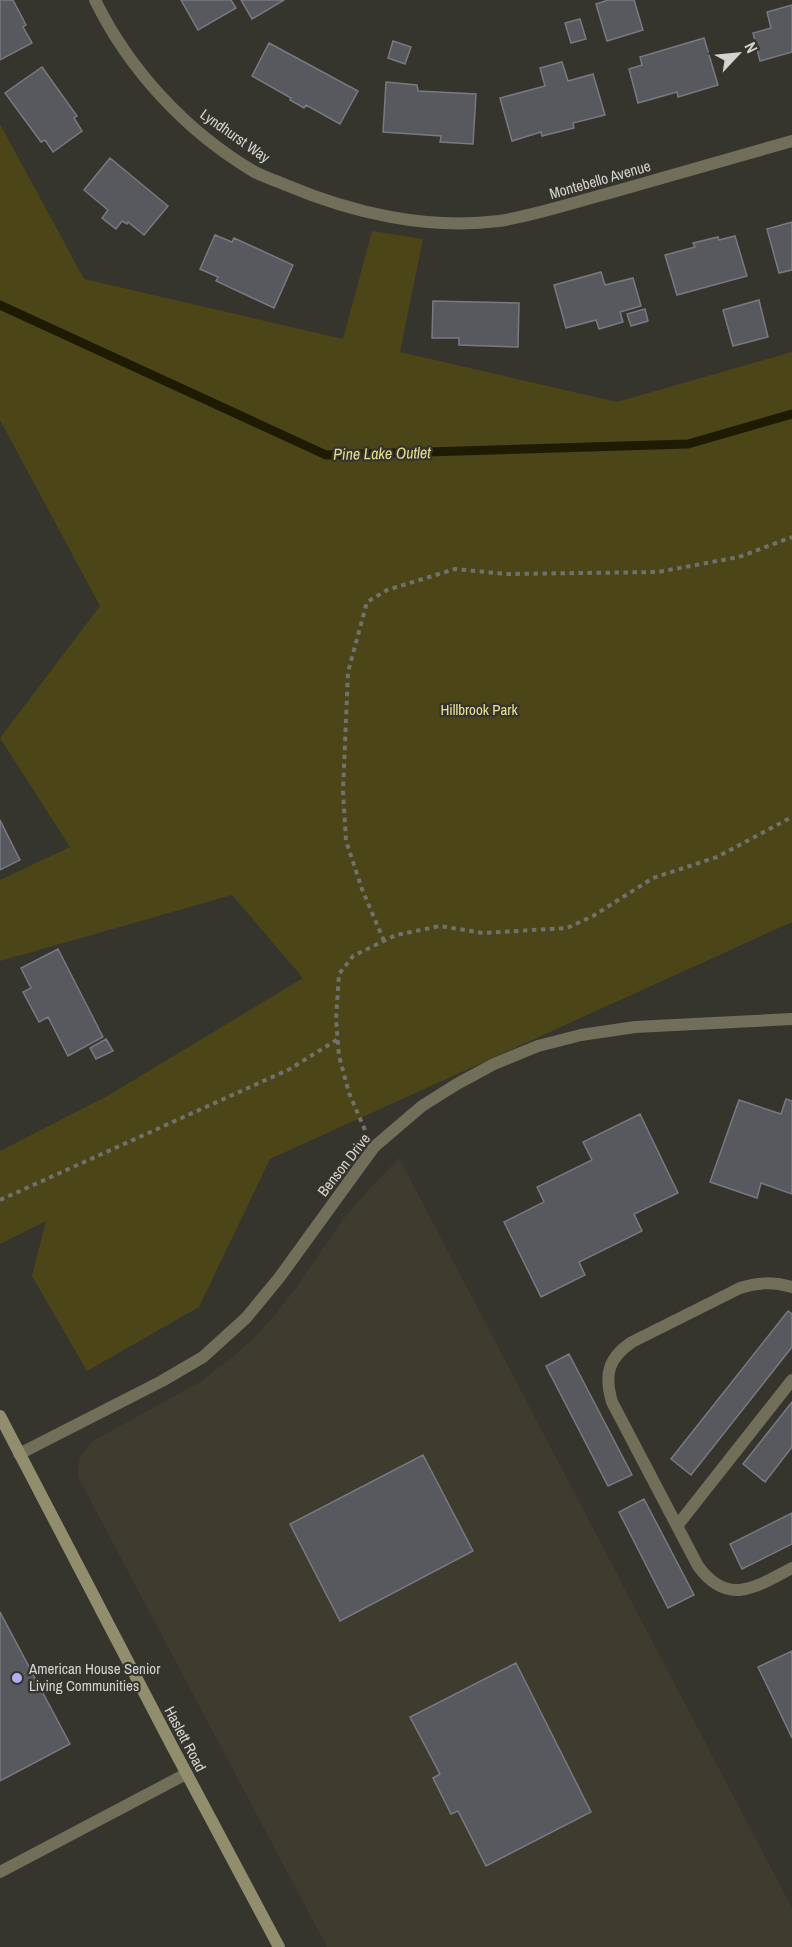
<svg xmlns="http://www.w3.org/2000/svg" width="792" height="1947" font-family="'Archivo Narrow',sans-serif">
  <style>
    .built { fill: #3e3c2f }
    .green { fill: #4c4518 }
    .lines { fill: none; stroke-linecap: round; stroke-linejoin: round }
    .stream { stroke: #1f1b02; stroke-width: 9 }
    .building { fill: #58585f; stroke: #7a7981; stroke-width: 1.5 }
    .path { stroke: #71716b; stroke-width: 4; stroke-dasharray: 4.5 4.5; stroke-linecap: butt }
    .lane { stroke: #716e59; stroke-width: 12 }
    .street { stroke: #716e59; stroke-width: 12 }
    .secondary { stroke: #928e6d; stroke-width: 12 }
    .poi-dot { fill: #b2adf9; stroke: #35352e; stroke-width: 2 }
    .labels { text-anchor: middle; stroke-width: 4.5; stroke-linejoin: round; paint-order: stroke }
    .street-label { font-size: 15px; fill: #d4d3cf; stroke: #35352e }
    .park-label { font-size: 15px; fill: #ece193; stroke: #35352e }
    .poi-label { font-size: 15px; fill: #d4d3cf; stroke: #35352e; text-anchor: start }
    .water-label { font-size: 16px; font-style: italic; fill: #e7dc8e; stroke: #35352e }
  </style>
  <rect width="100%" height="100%" fill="#35352e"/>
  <!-- built -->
  <path class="built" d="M399,1158L792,1908V1947H327L78,1477V1466L81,1455L91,1442L200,1382L225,1363L251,1341L275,1315L296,1288L341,1222L369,1189Z"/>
  <!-- green -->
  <path class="green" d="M0,124L84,279L343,339L372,231L423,239L400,352L617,402L792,352V922L270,1159L199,1307L87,1371L32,1276L46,1221L0,1244V1151L109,1095L303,978L232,895L0,961V880L70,847L0,738L100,606L0,420Z"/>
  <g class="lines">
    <!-- stream -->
    <path class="stream" d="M0,305L326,455L688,444L792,414"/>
  </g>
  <!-- building -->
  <path class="building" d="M0,0H13L26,25L23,27L32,43L0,60Z
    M181,0H231L236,8L198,30Z
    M241,0H284L252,19Z
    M608,0H634L643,30L607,41L596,4Z
    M792,5V52L760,61L753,33L771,28L767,12Z
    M580,19L586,39L571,43L565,23Z
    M704,38L718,85L678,97L677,92L638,103L629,69L642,65L640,57Z
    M393,41L411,47L405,64L388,58Z
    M269,43L358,91L340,124L306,105L304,108L290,100L291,98L252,76Z
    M562,62L568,81L593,74L605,115L573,123L574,128L542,136L541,132L512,141L500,98L545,86L540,68Z
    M42,67L77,116L74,118L82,131L53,152L45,140L41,142L5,93Z
    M386,82L417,85L418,91L476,94L473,144L440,142L441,136L383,132Z
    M110,158L168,206L144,235L128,222L127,224L122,221L116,229L102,218L108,210L84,190Z
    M792,222V270L779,273L767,229Z
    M215,235L232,242L234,238L293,265L274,308L216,281L218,277L200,269Z
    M735,236L747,276L677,295L665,255L695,247L693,243L718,237L719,240Z
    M601,272L605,285L633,278L641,306L620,312L623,322L599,329L596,320L566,328L554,285Z
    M759,300L768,337L733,346L723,310Z
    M433,301L519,303L518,347L459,345V338H432Z
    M645,309L648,321L631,326L627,314Z
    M0,820L20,860L0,870Z
    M58,949L103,1037L68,1056L48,1017L39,1022L23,992L31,988L21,968Z
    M106,1039L113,1051L96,1059L90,1048Z
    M786,1099L792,1101V1194L761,1183L757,1198L710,1182L739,1100L781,1114Z
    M640,1114L678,1193L634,1214L642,1231L579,1262L585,1275L541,1297L504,1222L544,1202L537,1187L592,1160L583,1142Z
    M788,1311L792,1314V1347L691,1475L671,1459Z
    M569,1354L632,1475L608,1486L546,1366Z
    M792,1402V1447L765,1482L743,1464Z
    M423,1455L473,1551L340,1621L290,1524Z
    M644,1499L694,1595L668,1608L619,1512Z
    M792,1513V1544L742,1569L730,1544Z
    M0,1612L70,1744L0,1781Z
    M792,1651V1738L758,1667Z
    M516,1663L591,1812L486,1866L458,1811L451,1814L433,1778L440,1774L410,1717Z"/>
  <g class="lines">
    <!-- path -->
    <path class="path" d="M384,941L362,889L346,841L343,791L348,672L367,602L387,590L455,569L506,574L658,572L739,557L792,537
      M365,1130L349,1093L339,1056L336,1019L339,974L353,956L396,935L440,926L483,933L567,928L593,916L653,878L717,857L792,817
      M0,1200L290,1069L338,1039"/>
    <!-- lane -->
    <path class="lane" d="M792,1287C773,1282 758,1282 740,1288L632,1342C608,1358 604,1375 612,1402L698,1566C728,1607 756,1587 792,1568
      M677,1526L792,1380
      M0,1872L186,1774"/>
    <!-- street -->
    <path class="street" d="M95,0C129,70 186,131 253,171C263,177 275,180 286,185C352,213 427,230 499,221C537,215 575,202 613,192C673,175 732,158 792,141
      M19,1454L162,1381L203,1357L246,1318L279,1278L374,1147L422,1106L457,1084L494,1064L538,1046L581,1035L635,1027L792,1019"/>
    <!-- secondary -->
    <path class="secondary" d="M0,1416L173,1748L279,1947"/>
  </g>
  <!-- markers -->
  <circle class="poi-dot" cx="17" cy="1678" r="6"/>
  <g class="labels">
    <!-- street labels -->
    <g class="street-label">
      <text transform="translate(235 136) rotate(35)" y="5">Lyndhurst Way</text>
      <text transform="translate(600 180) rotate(-16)" y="5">Montebello Avenue</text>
      <text transform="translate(344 1165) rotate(-52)" y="5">Benson Drive</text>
      <text transform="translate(185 1739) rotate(62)" y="5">Haslett Road</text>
    </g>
    <!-- park labels -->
    <g class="park-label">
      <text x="479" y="715">Hillbrook Park</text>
    </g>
    <!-- poi labels -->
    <g class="poi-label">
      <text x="29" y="1674">American House Senior<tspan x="29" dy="17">Living Communities</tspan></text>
    </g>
    <!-- water labels -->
    <g class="water-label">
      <text transform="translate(382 453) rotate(-1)" y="6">Pine Lake Outlet</text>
    </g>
  </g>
  <!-- north arrow -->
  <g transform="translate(738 54) rotate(64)" stroke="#35352e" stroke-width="4.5" paint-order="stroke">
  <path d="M0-4.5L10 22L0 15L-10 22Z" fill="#d4d3cf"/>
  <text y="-9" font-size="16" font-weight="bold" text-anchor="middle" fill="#d4d3cf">N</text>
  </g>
</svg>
